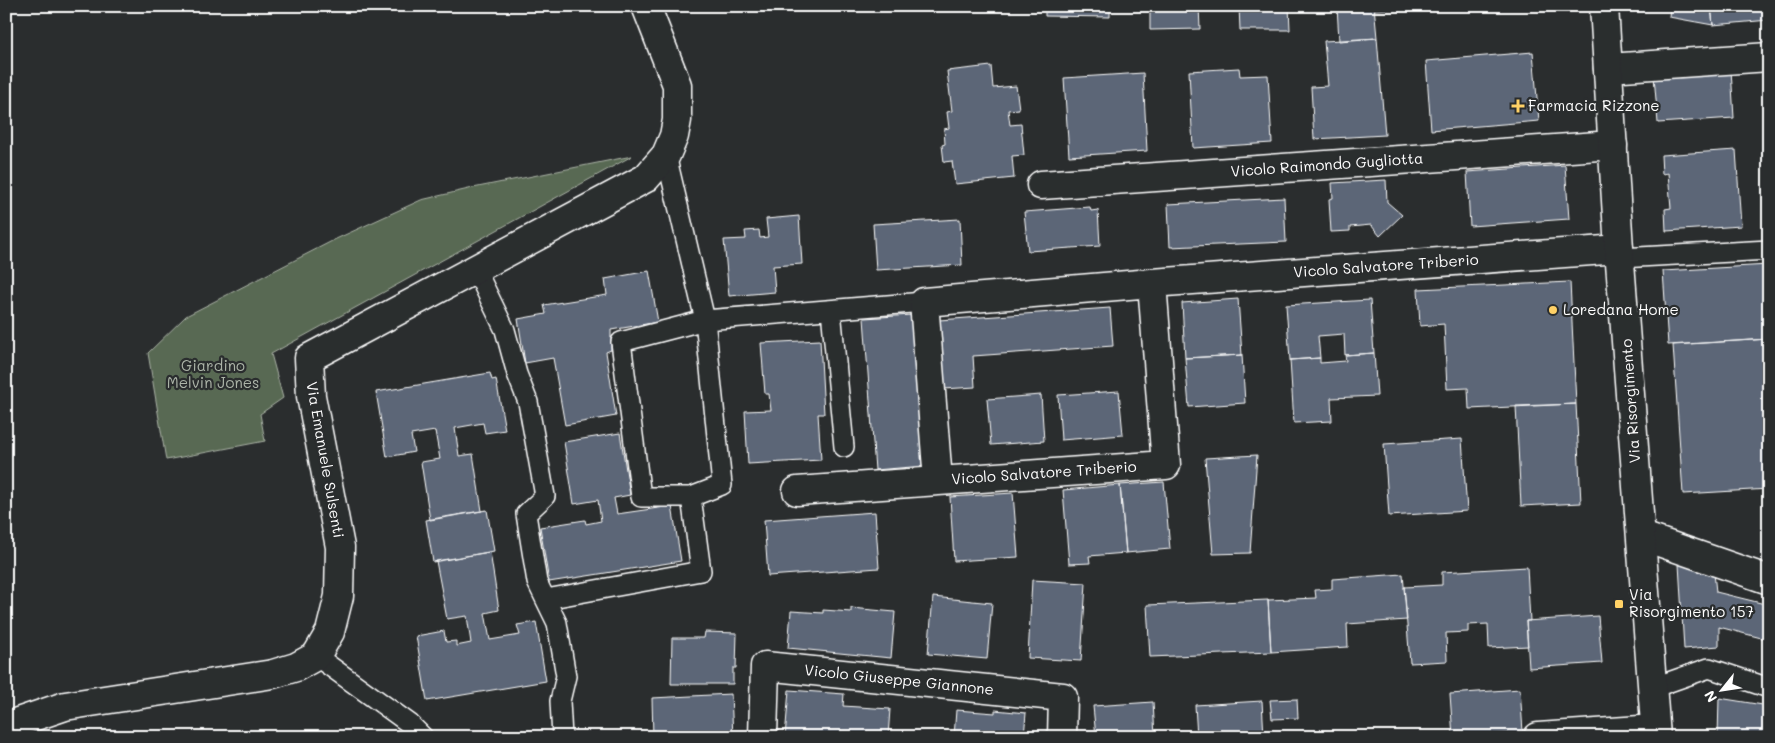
<svg xmlns="http://www.w3.org/2000/svg" width="1775" height="743" font-family="Mali,sans-serif">
  <style>
    .green { fill: #586952; stroke: #acb4a8 }
    .building { fill: #5b6677; stroke: #fff }
    .lines { fill: none; stroke-linecap: round; stroke-linejoin: round }
    .lane-casing { stroke: #fff; stroke-width: 22 }
    .street-casing { stroke: #fff; stroke-width: 31 }
    .secondary-casing { stroke: #fff; stroke-width: 31 }
    .lane { stroke: #2a2d2e; stroke-width: 19 }
    .street { stroke: #2a2d2e; stroke-width: 28 }
    .secondary { stroke: #2a2d2e; stroke-width: 28 }
    .poi-dot { fill: #ffd166; stroke: #2a2d2e; stroke-width: 2 }
    .labels { text-anchor: middle; stroke-width: 4.5; stroke-linejoin: round; paint-order: stroke }
    .poi-label { font-size: 15px; fill: #fff; stroke: #2a2d2e; text-anchor: start }
    .street-label { font-size: 15px; fill: #fff; stroke: #2a2d2e }
    .park-label { font-size: 15px; fill: #acb4a8; stroke: #2a2d2e }
  </style>
  <rect width="100%" height="100%" fill="#2a2d2e"/>
  <filter id="ink" filterUnits="userSpaceOnUse"><feTurbulence type="fractalNoise" baseFrequency=".02" numOctaves="2"/><feDisplacementMap in="SourceGraphic" scale="10" xChannelSelector="R" yChannelSelector="G"/><feConvolveMatrix kernelMatrix="1 2 1 2 8 2 1 2 1" color-interpolation-filters="sRGB"/></filter>
  <g filter="url(#ink)">
    <!-- green -->
    <path class="green" d="M632,156L271,354L283,398L260,414L265,441L166,460L148,353L186,316L336,239L421,200L473,188Z"/>
    <!-- building -->
    <path class="building" d="M1045,6H1110V17L1045,16Z
      M1150,6H1199L1200,29L1150,30Z
      M1239,6H1289L1290,30H1240Z
      M1337,6H1374L1377,38L1339,41Z
      M1374,6H1435L1375,10Z
      M1670,6H1711L1713,25L1669,17Z
      M1711,6H1769V20L1713,25Z
      M1377,38L1385,135L1314,139L1311,87L1328,86L1324,41Z
      M1533,52L1539,121L1431,130L1426,61Z
      M991,66L993,88L1016,86L1019,109L1008,110L1010,125L1021,124L1024,155L1012,156L1014,178L955,184L952,161L944,162L942,145L945,144L944,129L949,128L947,112L952,111L947,71Z
      M1239,68L1240,76L1268,75L1272,143L1193,148L1189,71Z
      M1731,70L1734,118L1658,123L1654,76Z
      M1143,73L1147,151L1069,156L1064,78Z
      M1736,150L1741,226L1666,231L1665,209L1671,208L1668,173L1662,174L1661,155Z
      M1565,165L1569,219L1470,226L1467,172Z
      M1386,180L1387,202L1402,215L1380,236L1371,225L1350,227V231L1331,232L1329,199L1333,198L1332,183Z
      M1284,198L1286,242L1170,247L1168,204Z
      M1090,207L1091,211L1098,210L1100,246L1028,251L1024,212Z
      M799,216L802,264L773,266L775,292L729,296L724,240L746,239L745,231L759,230L760,238L768,237L766,219Z
      M960,219L962,265L876,270L873,224Z
      M1769,265V339L1668,345L1663,271Z
      M649,271L658,322L611,330V350L606,352L616,416L565,425L553,358L525,363L518,319L546,314L544,305L607,295L605,279Z
      M1570,282L1576,404L1469,409L1468,388L1447,389L1444,324L1420,326L1418,289Z
      M1238,299L1242,355L1185,358L1182,303Z
      M1370,300L1374,353L1345,355L1344,334L1318,336L1320,358L1290,360L1286,305Z
      M1110,308L1113,346L973,356L975,387L944,389L939,320Z
      M912,315L924,466L875,470L864,318Z
      M1769,339V489L1683,494L1673,345Z
      M820,340L824,414H818L821,460L748,464L745,411L771,410L769,394H765L761,343Z
      M1374,353L1377,396L1331,398L1332,421L1294,423L1290,360L1320,358V363L1346,361L1345,355Z
      M1242,355L1245,403L1189,407L1185,358Z
      M490,373L492,380L496,379L505,430L485,433L483,423L455,428L459,456L473,454L482,511L430,520L421,462L440,459L435,431L411,435L414,452L387,457L376,392Z
      M1119,391L1123,435L1061,440L1058,395Z
      M1041,395L1044,441L991,445L987,399Z
      M1576,404L1581,503L1521,506L1516,406Z
      M620,433L630,495L614,498L617,514L672,506L681,561L549,582L540,527L585,520L586,524L601,521L598,500L574,504L564,442Z
      M1462,439L1467,511L1389,516L1384,444Z
      M1257,455L1250,553L1213,554L1205,458Z
      M1164,482L1170,549L1126,553L1120,485Z
      M1120,485L1126,553L1089,556L1090,563L1069,564L1063,490Z
      M1013,493L1018,557L954,561L950,497Z
      M487,510L494,551L433,562L426,520Z
      M875,512L879,568L768,576L764,520Z
      M490,552L499,610L485,613L490,640L520,635L517,625L536,622L546,681L427,701L416,636L444,631L446,642L456,641V646L471,643L467,616L447,619L436,561Z
      M1679,564L1714,573L1716,592L1769,605V640L1719,627V646L1684,649Z
      M1527,567L1530,621H1526L1528,646L1489,648L1488,624L1468,625V632L1446,633L1447,661L1410,663L1404,587L1442,585V572Z
      M1403,574L1407,620L1347,624L1348,647L1271,652L1268,600L1316,598L1315,590L1332,589V579Z
      M1032,580L1086,583L1081,661L1028,658Z
      M933,597L992,603L987,659L928,654Z
      M1268,600L1271,652L1150,657L1147,605Z
      M851,608L895,612L891,658L788,648L791,611L823,613V610L851,612Z
      M1598,616L1602,663L1529,668L1526,621Z
      M705,632L737,633L736,668H733V684H671L672,638H704Z
      M1520,689L1523,732L1453,737L1450,694Z
      M789,690L844,694L843,706L890,709L888,737H785Z
      M731,694L733,737H653L652,698Z
      M1719,698L1769,706V737H1718Z
      M1297,699L1298,718L1272,719L1270,700Z
      M1262,701L1264,737H1197L1195,705Z
      M1153,702L1155,737H1096L1093,706Z
      M956,710L995,713V710L1026,713L1024,737H954Z"/>
    <g class="lines">
      <defs>
        <path id="lane" d="M1620,258L1769,250
          M475,268L505,330L517,374L528,402L545,496L526,514L537,582L557,623L566,676L560,701L562,737
          M831,310L844,447
          M691,497H641L621,342L705,320L924,302
          M546,599L701,571L691,497L722,485L705,320L666,155
          M316,656L410,724L423,737
          M1652,688L1709,668L1769,688"/>
        <path id="street" d="M1608,68L1769,57
          M1041,185L1613,145
          M1152,283L924,302L938,481L1166,465L1152,283L1619,249
          M797,491L938,481
          M1642,536L1769,580
          M6,727L18,722L65,706L273,674L296,667L316,656L330,632L339,596L340,547L311,396L309,358L646,178L666,155L674,136L677,120V85L646,6
          M763,737L765,666L1063,697L1062,737
          M1538,737L1655,729"/>
        <path id="secondary" d="M1604,6L1619,249L1656,737"/>
      </defs>
      <!-- lane casing -->
      <use href="#lane" class="lane-casing"/>
      <!-- street casing -->
      <use href="#street" class="street-casing"/>
      <!-- secondary casing -->
      <use href="#secondary" class="secondary-casing"/>
      <!-- lane -->
      <use href="#lane" class="lane"/>
      <!-- street -->
      <use href="#street" class="street"/>
      <!-- secondary -->
      <use href="#secondary" class="secondary"/>
    </g>
  </g>
  <!-- markers -->
  <g class="poi-dot">
    <path d="M1515.5 98.5h5v5h5v5h-5v5h-5v-5h-5v-5h5z"/>
    <circle cx="1553" cy="310" r="5"/>
    <rect x="1614" y="599" width="10" height="10" rx="2.5"/>
  </g>
  <g class="labels">
    <!-- poi labels -->
    <g class="poi-label">
      <text x="1528" y="111">Farmacia Rizzone</text>
      <text x="1563" y="315">Loredana Home</text>
      <text x="1629" y="600">Via<tspan x="1629" dy="17">Risorgimento 157</tspan></text>
    </g>
    <!-- street labels -->
    <g class="street-label">
      <text transform="translate(1327 165) rotate(-4)" y="5">Vicolo Raimondo Gugliotta</text>
      <text transform="translate(1386 266) rotate(-4)" y="5">Vicolo Salvatore Triberio</text>
      <text transform="translate(1631 401) rotate(-94)" y="5">Via Risorgimento</text>
      <text transform="translate(325 460) rotate(80)" y="5">Via Emanuele Sulsenti</text>
      <text transform="translate(1044 473) rotate(-4)" y="5">Vicolo Salvatore Triberio</text>
      <text transform="translate(899 680) rotate(6)" y="5">Vicolo Giuseppe Giannone</text>
    </g>
    <!-- park labels -->
    <g class="park-label">
      <text x="213" y="371">Giardino<tspan x="213" dy="17">Melvin Jones</tspan></text>
    </g>
  </g>
  <!-- margin -->
  <rect width="1775" height="743" fill="none" stroke="#2a2d2e" stroke-width="25"/>
  <rect x="12" y="12" width="1750" height="718" fill="none" stroke="#fff" stroke-width="2" filter="url(#ink)"/>
  <!-- north arrow -->
  <g transform="translate(1722 690) rotate(240)" stroke="#2a2d2e" stroke-width="4" paint-order="stroke">
  <path d="M0-4L9 19L0 12L-9 19Z" fill="#ffffff"/>
  <text y="-8" font-size="14" font-weight="bold" text-anchor="middle" fill="#ffffff">N</text>
  </g>
</svg>
